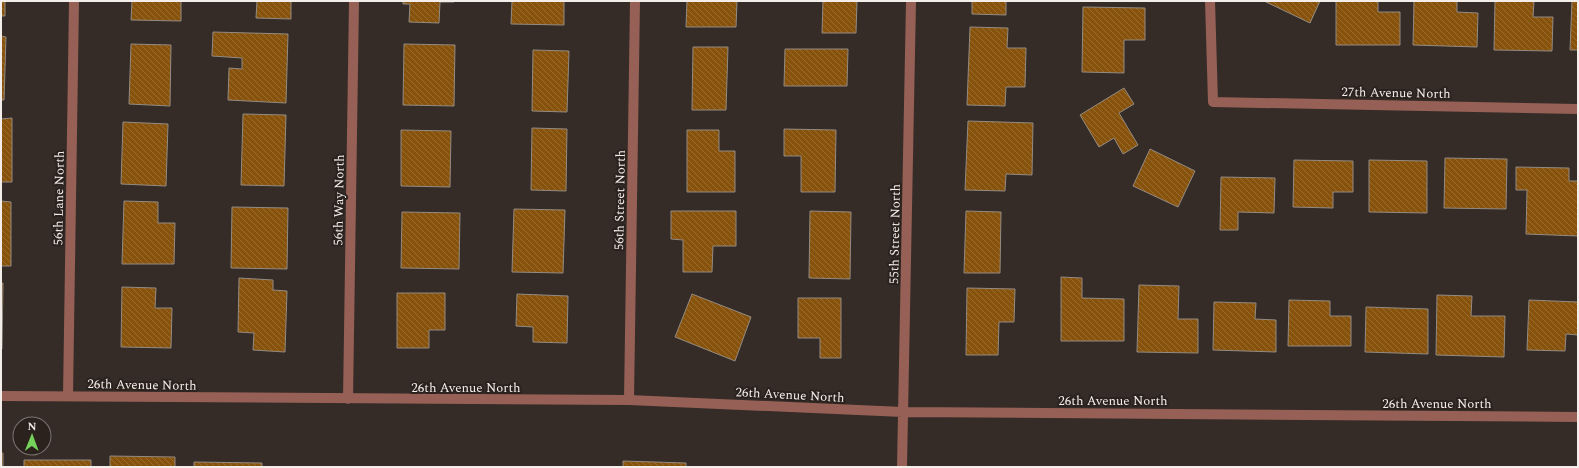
<svg xmlns="http://www.w3.org/2000/svg" width="1579" height="468" font-family="Spectral,serif">
  <style>
    .building { fill: url(#building-back-hatch); stroke: #948b82 }
    .lines { fill: none; stroke-linecap: round; stroke-linejoin: round }
    .minor { stroke: #966056; stroke-width: 10 }
    .labels { text-anchor: middle; stroke-width: 4; stroke-linejoin: round; paint-order: stroke }
    .street-label { font-size: 13px; fill: #f4eeeb; stroke: #2b221e }
  </style>
  <defs>
    <pattern id="building-back-hatch" width="6" height="6" patternUnits="userSpaceOnUse"><rect width="6" height="6" fill="#87530c"/><path d="M-1 5l2 2M0 0l6 6M5-1l2 2" fill="none" stroke="#996c30"/></pattern>
  </defs>
  <rect width="100%" height="100%" fill="#352c27"/>
  <!-- building -->
  <path class="building" d="M1,1H5V16H1Z
    M132,1H181V21L131,20Z
    M257,1H291V19L256,18Z
    M403,1H454V2H440L439,23L409,22L410,4H403Z
    M512,1H564V25L511,24Z
    M687,1H737L736,27H686Z
    M823,1H857L856,33H822Z
    M972,1H1006V15L972,14Z
    M1264,1H1320L1310,23Z
    M1336,1H1378V12H1400V45H1336Z
    M1414,1H1457V12L1478,13L1477,47L1413,45Z
    M1495,1H1534L1533,17H1553L1552,51L1494,50Z
    M1572,1H1578V50H1570Z
    M1083,7L1145,8V40H1124V73L1082,72Z
    M970,27L1008,28L1007,48H1026L1025,87H1006L1005,106L967,105Z
    M213,32L288,34L286,103L228,100L229,68L242,69V58L212,56Z
    M1,36L6,37L4,100H1Z
    M131,44L171,45L170,106L129,104Z
    M404,44L455,45L454,106L403,105Z
    M693,47H728L726,110H692Z
    M785,49H848L847,86H784Z
    M533,50L569,51L567,112L532,111Z
    M1124,88L1134,104L1119,113L1138,145L1123,154L1114,138L1099,147L1080,115Z
    M243,114L286,115L284,186L241,185Z
    M12,118V182H1V119Z
    M968,121L1033,123L1032,175L1006,174L1005,191L965,190Z
    M123,122L168,124L166,186L121,184Z
    M532,128L567,129L566,191L531,190Z
    M784,129L836,130L835,192H801V156H784Z
    M401,130L451,131L450,187L401,186Z
    M687,130H719V151H735V192H687Z
    M1150,149L1195,171L1178,207L1133,186Z
    M1445,158L1507,159L1506,209L1444,208Z
    M1294,160L1353,161V192H1333V208L1293,207Z
    M1369,160L1427,161V213L1369,212Z
    M1516,167L1569,168V181H1578V236L1526,234L1527,190H1516Z
    M1221,177L1275,178L1274,213L1238,212V230H1220Z
    M1,201L11,202V266H1Z
    M124,201L158,202V223H175L174,264H122Z
    M232,207L288,208L287,269L231,268Z
    M514,209L565,210L563,273L512,272Z
    M671,211H736V246H713L712,272H683V240L671,239Z
    M810,211L851,212L850,279L809,278Z
    M966,211L1001,212L1000,273H964Z
    M402,212L460,213L459,269L401,268Z
    M1061,277L1082,278V298L1124,299V341H1061Z
    M239,278L273,280V290L287,291L285,352L253,350L254,333L238,332Z
    M1,283H3L2,349H1Z
    M1139,285L1179,286L1178,319H1198V353L1137,352Z
    M122,287L156,288L155,308H172L171,348L121,347Z
    M967,288L1015,289L1014,322H999L998,355H966Z
    M397,293H445V330H429V348H397Z
    M517,294L568,296L567,343L533,342V327L516,326Z
    M692,294L751,317L735,361L675,337Z
    M1437,295L1472,296L1471,316H1505L1504,357L1436,355Z
    M798,298H841V358H820V338H798Z
    M1289,300L1330,301V316H1351V346H1288Z
    M1529,300L1578,302V335L1566,334L1565,351L1527,350Z
    M1214,302L1256,303L1255,319L1276,320V352L1213,350Z
    M1366,307L1428,309V354L1365,352Z
    M1,453H3V467H1Z
    M110,456L175,457V467H110Z
    M24,460H91V467H24Z
    M623,461L686,463V467H623Z
    M194,462L262,463V467H194Z"/>
  <g class="lines">
    <!-- minor -->
    <path class="minor" d="M1210,1L1213,102L1578,109
      M1,396L629,400L903,412L1578,417
      M68,396L74,1
      M348,399L354,1
      M629,400L635,1
      M902,467L911,1"/>
  </g>
  <g class="labels">
    <!-- street labels -->
    <g class="street-label">
      <text transform="translate(1396 92) rotate(1)" y="5">27th Avenue North</text>
      <text transform="translate(58 198) rotate(-89)" y="5">56th Lane North</text>
      <text transform="translate(338 200) rotate(-89)" y="5">56th Way North</text>
      <text transform="translate(619 200) rotate(-89)" y="5">56th Street North</text>
      <text transform="translate(894 234) rotate(-89)" y="5">55th Street North</text>
      <text transform="translate(142 384) rotate(1)" y="5">26th Avenue North</text>
      <text x="466" y="392">26th Avenue North</text>
      <text transform="translate(790 394) rotate(3)" y="5">26th Avenue North</text>
      <text x="1113" y="405">26th Avenue North</text>
      <text x="1437" y="408">26th Avenue North</text>
    </g>
  </g>
  <!-- border -->
  <rect width="1579" height="468" fill="none" stroke="#f4eeeb" stroke-width="4"/>
  <!-- north arrow -->
  <g transform="translate(32 436) rotate(1)"><circle r="19" fill="#2b221e" stroke="#7b7470"/>
  <path d="M0-3L7 15L0 10L-7 15Z" fill="#75d25b"/>
  <text y="-6" font-size="11" font-weight="bold" text-anchor="middle" fill="#f4eeeb">N</text>
  </g>
</svg>
